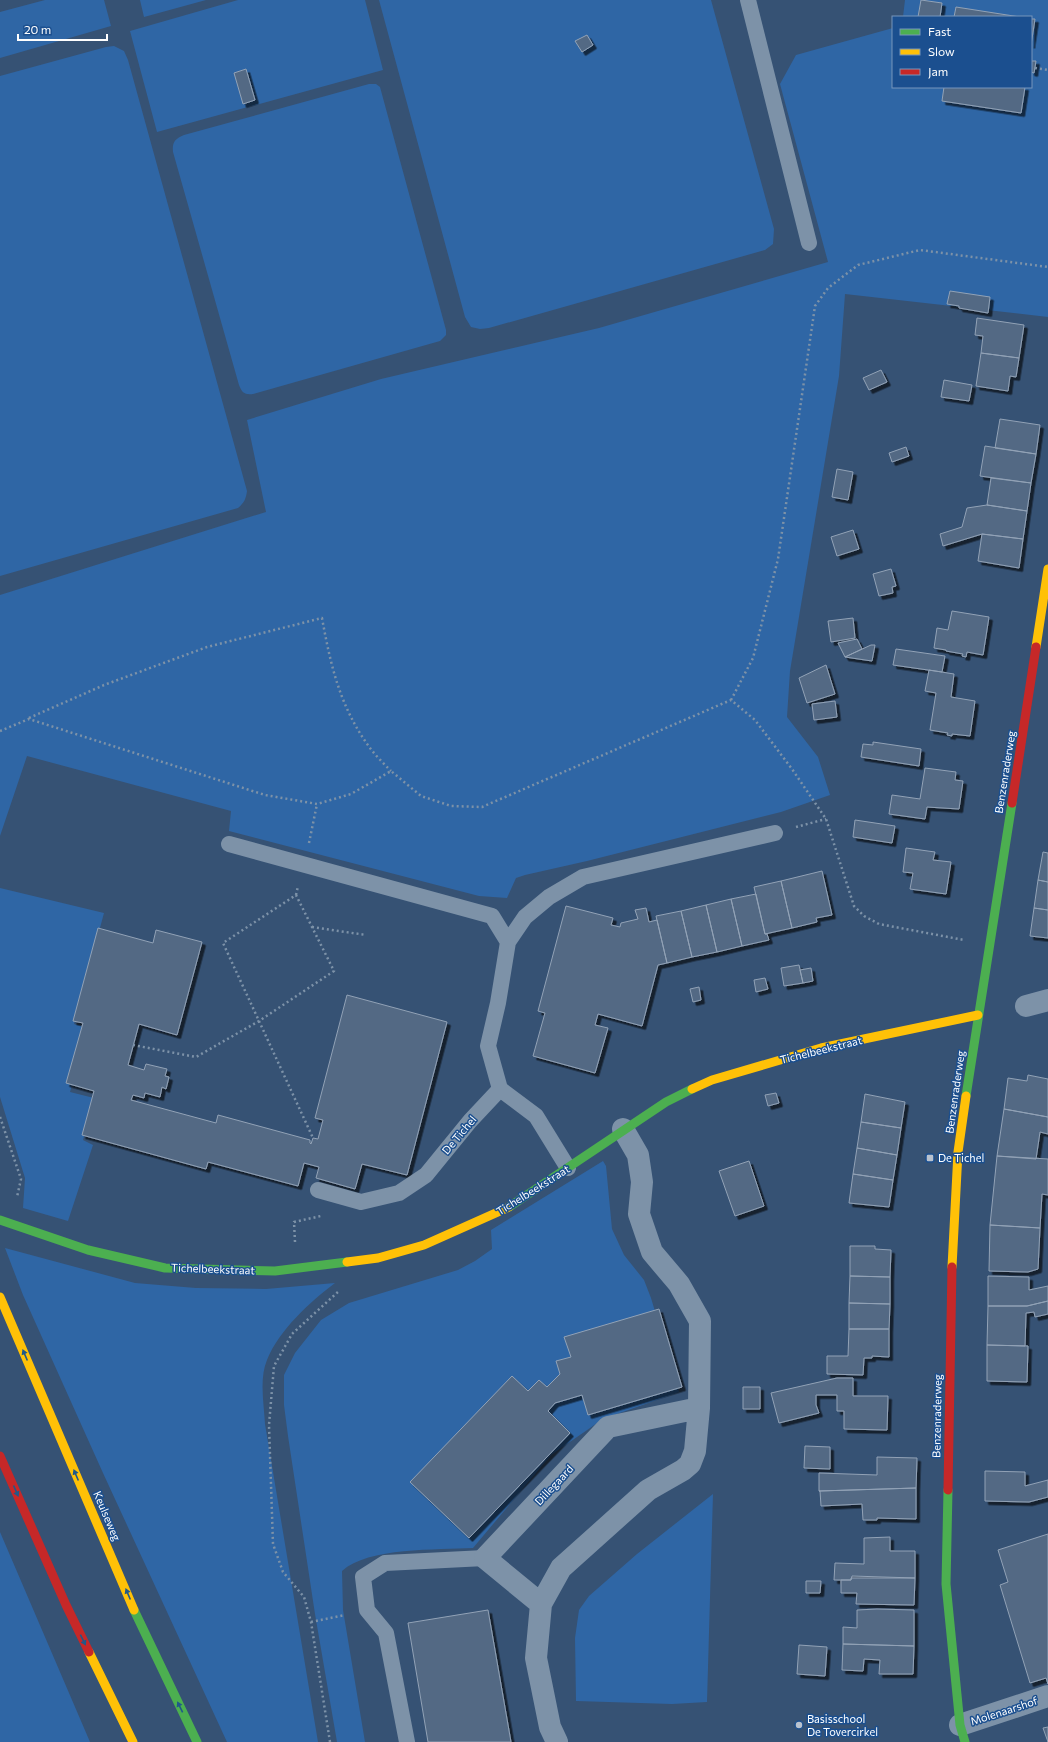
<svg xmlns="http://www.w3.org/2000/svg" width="1048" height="1742" font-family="Commissioner,sans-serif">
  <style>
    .green { fill: #2f66a5 }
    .building { fill: #526984; stroke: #92a2b6; filter: url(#shadow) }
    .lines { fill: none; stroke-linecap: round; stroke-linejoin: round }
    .path { stroke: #7d92a8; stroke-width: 2.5; stroke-dasharray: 2 3; stroke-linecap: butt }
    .lane { stroke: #7d92a8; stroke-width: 16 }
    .street { stroke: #7d92a8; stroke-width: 22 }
    .fast { stroke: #4caf50; stroke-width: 9 }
    .slow { stroke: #ffc107; stroke-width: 9 }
    .jam { stroke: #c62828; stroke-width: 9 }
    .oneway { fill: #205989 }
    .poi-dot { fill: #b9c2ce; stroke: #1b4f8f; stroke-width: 1.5 }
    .labels { text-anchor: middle; stroke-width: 3; stroke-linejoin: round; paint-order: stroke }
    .street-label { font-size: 11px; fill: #fff; stroke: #1b4f8f }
    .poi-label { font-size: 11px; fill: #fff; stroke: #1b4f8f; text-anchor: start }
  </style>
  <defs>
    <filter id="shadow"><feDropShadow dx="3.5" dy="3.5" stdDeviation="0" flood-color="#0009"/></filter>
  </defs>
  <rect width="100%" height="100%" fill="#365274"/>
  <!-- green -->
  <path class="green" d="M45,0H104L111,26L0,58V12Z
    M140,0H206L144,17Z
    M238,0H365L383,70L157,132L130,31Z
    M379,0H711L774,229L773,244L765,250L489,328L480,329L471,327L465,317Z
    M905,0H1048V317L845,294L839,376L790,671L787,717L818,757L830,795L781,812L587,861L525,875L516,878L507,898L479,896L229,831L231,811L27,756L0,836V595L266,512L247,420L381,379L599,328L828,262L780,84L796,55L893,28V87H1031V17H903Z
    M114,46L124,51L128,60L247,491C246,499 244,503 238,508L0,576V76L106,47Z
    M369,84H376L380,87L446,330V335L440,341L253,394C245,395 242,393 239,385L173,152C172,142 175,139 184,135Z
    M0,888L104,913L74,1024L87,1028L70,1092L94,1098L83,1140L93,1145L68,1221L23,1208L25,1178L0,1097Z
    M603,1161L606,1166L612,1229L624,1255L644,1280L651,1298L679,1392L603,1419L551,1455L473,1548C437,1550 368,1547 342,1571L343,1610L365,1742H337L315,1614L288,1436L284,1405V1375L295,1353L321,1320L349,1303L458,1270L475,1261L492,1249L491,1230Z
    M5,1248L135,1283L196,1288L266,1289L335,1283C310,1302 279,1330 267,1360C259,1379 264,1404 265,1424L318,1742H227L103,1473L23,1295Z
    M713,1494L707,1702L672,1704L576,1701L575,1638L579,1610L589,1596L637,1554Z
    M0,1532L90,1742H0Z"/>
  <!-- building -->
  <path class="building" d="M921,0L942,3L940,17H918Z
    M956,7L1020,17H954Z
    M1031,19H1035L1031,45Z
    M587,35L593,45L582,52L575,41Z
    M1031,61H1036L1034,73L1031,72Z
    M246,69L255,100L243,104L234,73Z
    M944,87H1025L1021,113L942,101Z
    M950,291L990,297L988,313L959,308V306L947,304Z
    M977,318L1024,325L1019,358L981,353L983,336L975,335Z
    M981,353L1019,358L1016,377L1010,376L1008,391L976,386Z
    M881,370L887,382L869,390L863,378Z
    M944,380L972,385L969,401L941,397Z
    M1000,419L1040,425L1036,454L995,448Z
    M985,446L1036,454L1031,483L980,476Z
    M906,447L909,456L892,462L889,453Z
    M837,469L853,472L848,500L832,497Z
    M991,478L1031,483L1027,511L987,505Z
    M987,505L1027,511L1023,539L982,534L943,546L940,534L962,527L967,508Z
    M853,530L859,549L837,556L831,537Z
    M982,534L1023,539L1019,568L978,561Z
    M891,569L896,586L892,587L893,593L879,596L873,574Z
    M952,611L989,617L983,655L967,652L966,657L962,656L963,654L946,651V650L934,648L937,628L948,630Z
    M853,618L855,638L831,642L828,621Z
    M857,639L862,649L845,657L838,643Z
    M871,645H875L872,661L845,657Z
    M896,649L945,656L942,672L893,665Z
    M826,665L835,694L807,703L799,678Z
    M929,670L954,674L951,697L975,701L970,736L952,734V736L947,735L948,733L930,730L936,693L925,691Z
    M835,701L837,717L814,720L812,704Z
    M873,742L921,749L919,766L861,757L863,744L873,745Z
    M925,768L956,772L955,780L963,781L959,809L927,807L925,819L889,814L892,795L920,799Z
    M855,820L895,826L892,843L853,837Z
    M906,848L935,852L933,860L951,862L946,894L910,889L913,873L903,872Z
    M1043,852L1048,853V882L1038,880Z
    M822,871L832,915L816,918L817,922L792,928L781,881Z
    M1038,880L1048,882V910L1034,908Z
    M781,881L792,928L765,934L754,887Z
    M756,894L765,934H767L769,940L742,946L731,899Z
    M731,899L742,946L717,952L706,905Z
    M706,905L717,952L692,957L681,911Z
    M566,906L613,918L611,925L620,927L621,923L638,919L635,910L646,908L649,922L657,920L667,963L658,965L642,1026L598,1014L595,1025L608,1028L595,1073L533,1056L545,1013L538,1011Z
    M1034,908L1048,910V938L1030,936Z
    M681,911L692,957L667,963L656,916Z
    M98,928L153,943L156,930L202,942L177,1035L139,1024L128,1065L144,1070L146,1064L167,1069L165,1076L169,1077L166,1089L162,1087L160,1097L145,1093L144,1098L133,1095L131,1100L216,1123L218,1115L310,1140V1143L311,1144L313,1138L318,1139L323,1120L315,1118L347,995L447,1022L407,1175L362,1164L355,1189L316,1178L319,1167L304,1163L298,1186L208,1162L206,1169L82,1135L94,1091L66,1083L83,1023L73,1021Z
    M799,965L803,983L784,986L781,968Z
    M811,968L813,981L803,983L800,970Z
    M765,978L768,989L756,992L754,980Z
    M699,987L701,1000L693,1002L690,989Z
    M1028,1075L1048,1079V1117L1004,1109L1008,1078L1027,1081Z
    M776,1093L779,1103L768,1106L765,1095Z
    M865,1094L905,1102L901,1128L861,1122Z
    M1004,1109L1048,1117V1134L1040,1132L1036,1159L997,1156Z
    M861,1122L901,1128L897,1155L857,1148Z
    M857,1148L897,1155L893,1180L853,1174Z
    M997,1156L1048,1159V1195L1042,1194L1040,1228L990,1225Z
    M749,1161L764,1206L735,1216L719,1171Z
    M853,1174L893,1180L889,1207L849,1203Z
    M990,1225L1040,1228L1038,1269L1028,1272L989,1271Z
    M850,1246H875V1249L891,1250L890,1277L850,1276Z
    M850,1276L890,1277V1304L849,1303Z
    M988,1276L1029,1277V1290L1048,1286V1301L1027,1306H988Z
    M1048,1301V1314L1035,1317L1034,1312L1026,1313L1025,1346L987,1345L988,1306H1027Z
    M849,1303L890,1304L889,1329H849Z
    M659,1309L682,1387L588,1415L582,1395L555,1403L548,1411L570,1433L469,1538L410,1482L512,1376L528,1391L539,1380L547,1387L560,1374L556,1361L571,1357L564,1337Z
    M849,1329H889V1357L872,1356V1358H864L863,1375L827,1374V1356H848Z
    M987,1345L1028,1346L1027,1382L987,1381Z
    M837,1378H853V1396H888L887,1430L844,1429V1411H837V1395H816V1405L819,1413L779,1423L771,1393Z
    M743,1387H760V1409H743Z
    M805,1446L830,1447V1469L804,1468Z
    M877,1457L917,1458L916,1488L819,1491V1473L877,1475Z
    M985,1471L1025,1472V1486L1048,1480V1497L1029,1502L985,1501Z
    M916,1488V1519L877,1518V1520H863L862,1504L821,1506L820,1491H819Z
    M1048,1534V1684L1046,1678L1030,1683L1000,1585L1008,1582L998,1550Z
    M890,1537V1551H915V1578L852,1576L851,1580H834L835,1563L864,1564V1538Z
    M851,1578H915L914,1605L856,1604L857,1593H841V1580H851Z
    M806,1581H821L820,1593H806Z
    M877,1609L914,1610V1646L843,1644V1627L857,1628V1610Z
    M488,1610L511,1742H428L408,1623Z
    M843,1644L914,1646L913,1674H879L880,1660L864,1659L863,1671L842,1670Z
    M799,1645L827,1647L825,1676L797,1674Z
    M1048,1727V1742L1043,1728Z"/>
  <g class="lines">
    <!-- path -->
    <path class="path" d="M1035,68L1048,70
      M731,700L753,658L778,559L815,306L828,288L858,265L920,250L1048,267
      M29,718L104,685L207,647L322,618C331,667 340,707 370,748C376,756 384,764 391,771
      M0,731L29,719L265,795L317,804L351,794L391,771L421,796L451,806L482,807L731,700L755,720L792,769L826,819L854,906L864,916L879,924L964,940
      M796,827L826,819
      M309,843L317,804
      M296,895L298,886
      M312,927L366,935
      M133,1045L196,1057L259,1021L334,971L296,895L223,943L313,1138
      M0,1117L21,1179L17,1197
      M295,1242L294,1222L321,1216
      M311,1622L345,1615
      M330,1742L311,1622L304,1597L283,1572L273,1544L269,1425L274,1366L292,1334L339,1291"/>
    <!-- lane -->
    <path class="lane" d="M748,0L809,243
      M229,844L492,916L508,942
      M500,1089L488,1046L498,1003L508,942L525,917L549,897L583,877L775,833
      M318,1190L361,1202L399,1193L426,1175L470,1121L500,1089L536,1116L568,1168
      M407,1742L386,1633L367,1610L363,1577L385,1563L485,1558"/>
    <!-- street -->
    <path class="street" d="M1026,1006L1048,1000
      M541,1604L485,1558L608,1427L699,1408
      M960,1725L1048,1696
      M557,1742L550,1727L536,1658L541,1604L561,1568L648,1490L683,1470L690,1464L695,1451L699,1408L700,1321L679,1284L652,1252L639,1214L642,1182L638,1155L623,1129"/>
    <!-- fast -->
    <path class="fast" d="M966,1096L1012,803
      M509,1207L666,1102L692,1089
      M0,1220L88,1250L165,1268L275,1271L347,1262
      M948,1490L946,1584L960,1725L965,1742
      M134,1610L197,1742"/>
    <!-- slow -->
    <path class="slow" d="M1036,647L1048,569
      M692,1089L712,1080L821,1048L978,1015
      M347,1262L378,1258L424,1245L509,1207
      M952,1267L958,1152L966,1096
      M0,1297L134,1610
      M89,1652L133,1742"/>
    <!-- jam -->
    <path class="jam" d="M1012,803L1036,647
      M0,1456L66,1605L89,1652
      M948,1490L952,1267"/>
  </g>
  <!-- one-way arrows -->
  <defs><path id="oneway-solid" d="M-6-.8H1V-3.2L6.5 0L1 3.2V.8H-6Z"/></defs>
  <g class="oneway">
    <use href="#oneway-solid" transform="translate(25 1355) rotate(-113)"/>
    <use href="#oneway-solid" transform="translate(76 1475) rotate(-113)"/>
    <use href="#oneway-solid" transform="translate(16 1491) rotate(66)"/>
    <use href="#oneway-solid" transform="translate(128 1594) rotate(-113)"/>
    <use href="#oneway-solid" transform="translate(83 1640) rotate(64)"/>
    <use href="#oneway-solid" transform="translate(180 1707) rotate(-116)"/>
  </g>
  <!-- markers -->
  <g class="poi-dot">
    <rect x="926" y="1154" width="8" height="8" rx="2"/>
    <circle cx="799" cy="1725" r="4"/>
  </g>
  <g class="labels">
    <!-- street labels -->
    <g class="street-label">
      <text transform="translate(1005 772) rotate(-81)" y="4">Benzenraderweg</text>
      <text transform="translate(821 1050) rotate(-14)" y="4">Tichelbeekstraat</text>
      <text transform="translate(955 1092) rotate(-82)" y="4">Benzenraderweg</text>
      <text transform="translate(459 1135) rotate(-50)" y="4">De Tichel</text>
      <text transform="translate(533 1190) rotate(-32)" y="4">Tichelbeekstraat</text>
      <text transform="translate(213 1269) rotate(2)" y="4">Tichelbeekstraat</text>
      <text transform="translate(937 1416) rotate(-89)" y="4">Benzenraderweg</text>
      <text transform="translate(554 1485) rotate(-47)" y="4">Dillegaard</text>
      <text transform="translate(107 1516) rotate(67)" y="4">Keulseweg</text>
      <text transform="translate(1004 1711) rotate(-18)" y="4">Molenaarshof</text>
    </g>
    <!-- poi labels -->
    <g class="poi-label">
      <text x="938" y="1162">De Tichel</text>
      <text x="807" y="1723">Basisschool<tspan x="807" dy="13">De Tovercirkel</tspan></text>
    </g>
  </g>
  <!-- legend -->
  <rect x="892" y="16" width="140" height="72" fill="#1b4f8f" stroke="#7695bc"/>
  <rect x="900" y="29" width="20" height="6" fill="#4caf50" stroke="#7695bc"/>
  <text x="928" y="36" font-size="12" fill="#ffffff">Fast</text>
  <rect x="900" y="49" width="20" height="6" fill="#ffc107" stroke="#7695bc"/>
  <text x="928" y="56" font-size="12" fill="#ffffff">Slow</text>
  <rect x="900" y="69" width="20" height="6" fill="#c62828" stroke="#7695bc"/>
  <text x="928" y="76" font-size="12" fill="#ffffff">Jam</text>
  <!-- scale -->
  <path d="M18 34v6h89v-6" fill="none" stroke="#ffffff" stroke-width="2"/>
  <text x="24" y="34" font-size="12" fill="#ffffff" stroke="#1b4f8f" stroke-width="3" paint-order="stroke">20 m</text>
</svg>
